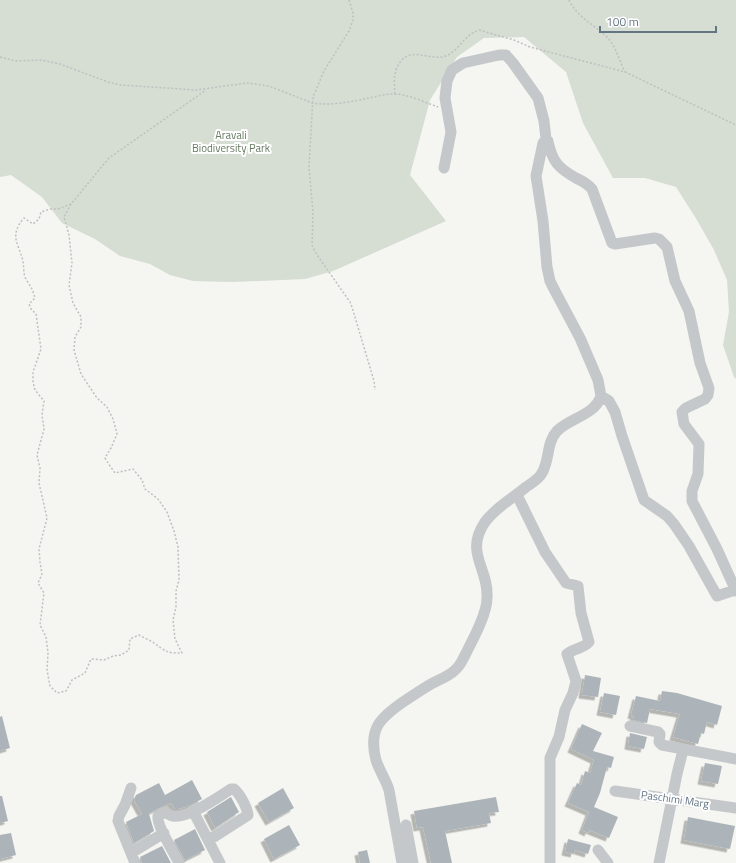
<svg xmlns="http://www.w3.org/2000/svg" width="736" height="863" font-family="'Titillium Web',sans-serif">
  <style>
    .green { fill: #d6ddd2 }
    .building { fill: #acb4b9; filter: url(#shadow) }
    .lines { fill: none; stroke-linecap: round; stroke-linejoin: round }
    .path { stroke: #bec0c2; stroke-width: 1.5; stroke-dasharray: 2 2; stroke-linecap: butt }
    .minor { stroke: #c5c8cb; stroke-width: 11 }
    .labels { text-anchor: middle; stroke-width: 4; stroke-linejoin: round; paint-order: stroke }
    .park-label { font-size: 11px; fill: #677b62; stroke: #fff }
    .street-label { font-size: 11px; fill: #637584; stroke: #fff }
  </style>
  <defs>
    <filter id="shadow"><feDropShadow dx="-3.5" dy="3.5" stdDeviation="0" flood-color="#0004"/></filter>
  </defs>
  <rect width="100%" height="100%" fill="#f5f5f1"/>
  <!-- green -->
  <path class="green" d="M0,0H736V379L734,377L723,345L729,312L727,280L714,250L697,220L676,187L645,178H613L583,123L566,72L524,37L484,38L457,57L430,100L410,175L446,221L333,271L305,279L233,282L193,281L170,275L150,264L120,256L95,239L62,223L42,197L11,175L0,177Z"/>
  <!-- building -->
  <path class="building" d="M585,675L601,678L598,697L582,695Z
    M662,691L677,693L722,706L717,725L707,722L704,734L701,733L698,744L673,737L680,714L650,709L647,723L633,720L634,716L631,715L636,696L660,701Z
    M604,693L620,696L616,715L600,712Z
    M2,716L10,748L0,751V717Z
    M582,724L602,733L593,751L614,757L611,768L607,767L600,793L594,807L618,817L609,838L589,830L588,833L582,830L589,812L568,803L577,783L581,785L585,771L590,773L594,760L571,749Z
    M630,733L647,737L644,749L628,746Z
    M705,763L722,766L718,784L701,781Z
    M192,780L202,799L189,806L178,809H175L171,803L155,810L149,814L154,831L134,843L126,822L142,814L134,800L136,795L159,783L165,795Z
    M283,788L294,808L269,822L258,803Z
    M0,796H2L8,821L0,823Z
    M231,797L239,812L215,828L207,812Z
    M496,797L499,812L489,813L491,823L445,831L452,863H431L423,827L417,828L414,811Z
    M688,817L735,826L730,849L684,840Z
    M289,825L300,845L274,859L264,839Z
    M195,829L205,850L185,860L174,840Z
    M11,833L16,855L0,859V835Z
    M568,839L591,845L588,854L575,850L574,854L565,852Z
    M162,846L171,863H142L140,857Z
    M367,850L370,863H360L358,852Z"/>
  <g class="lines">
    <!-- path -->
    <path class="path" d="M349,0L353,13V20L349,31L324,71L313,97L309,167L313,213L312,245L315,252L350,302L352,307L374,381L375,390
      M569,0C577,17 593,24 606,36C616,46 619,60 625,72
      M0,57L16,61L41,60L60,64L108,82L121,85L196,90L247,83L269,86L312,103C329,106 348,102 365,99C374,97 384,94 393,94C408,94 424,102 438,107
      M395,94C394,82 393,71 401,61C413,46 433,63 448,55C461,48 463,36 479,30L514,40L530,47L625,72L736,125
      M71,204L58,209H50L41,212L39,219L33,224L24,218C9,236 18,242 23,261C24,267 23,274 26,279C31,288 32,287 35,298L29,304L31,309L36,314L41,349L33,372V382L35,390L44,401L42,415L44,429L37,455L40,468L39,483L47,518L39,549L40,562L42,574L38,583L44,593L40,625L46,637L48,653L47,670L50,686L57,693L66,691L72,680L85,673L91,659L104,660L113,656L121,655L129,650L130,639L139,635C144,638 150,640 154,643C167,652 165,653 182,653L175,639L173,620L176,607V591L179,580L178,547L174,531L167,512L158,499L145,489L142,480L133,469L115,473L110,466L105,458L111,448L117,434L113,419L107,407L97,398L81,374L74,350L75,337L81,327V317L73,303L69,285L72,263L69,235L64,217L71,204L109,158L206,90"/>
    <!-- minor -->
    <path class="minor" d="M444,168L451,132L445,98L447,81L452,70L463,63L499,55H506L513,63L538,98L544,121L546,139L548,141C552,161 558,168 576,178C582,181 587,183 592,189L612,243L615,244L655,238L659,239L667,247L675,281L689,311L700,363L709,388L708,395L705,399L686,408L682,412L684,424L699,444L698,474L692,491V501L717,549L736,591
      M601,396L609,401L615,412L622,436L644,500L667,516L674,524L689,546L717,596L735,590
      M517,495L545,552L566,583L578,586L581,613L589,642C583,649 574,648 567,654L576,681L573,693L565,710L559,737L550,758V863
      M630,726L658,732L660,734L659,742L662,745L736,759
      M131,788L125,805L119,816L118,821L135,863
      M615,791L736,808
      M193,811L220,863
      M406,825L413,863
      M598,850L608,863
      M131,853L164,833
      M179,863C175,854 156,825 158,816L165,812C167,813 170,816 173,816C188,819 218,797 231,789H234C240,794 247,807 248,815L209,840
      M402,863L389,790C386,780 379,770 376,760C368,729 380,718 403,702C412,696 421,690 431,684C444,677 456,674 463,659C471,643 487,615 487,598C489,568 464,553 485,522C496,507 512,499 526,487C532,483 539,479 542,473C550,460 546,443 557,431C570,418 595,415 601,396L598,380L580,338L555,291L550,281L547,267L543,221L536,176L543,143L546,139
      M659,863L677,774L683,750"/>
  </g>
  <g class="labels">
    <!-- park labels -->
    <g class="park-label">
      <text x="231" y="139">Aravali<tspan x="231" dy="13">Biodiversity Park</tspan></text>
    </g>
    <!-- street labels -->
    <g class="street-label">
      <text transform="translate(675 799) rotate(8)" y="4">Paschimi Marg</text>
    </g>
  </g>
  <!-- scale -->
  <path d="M600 26v6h116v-6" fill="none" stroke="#637584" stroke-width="2"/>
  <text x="606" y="26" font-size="12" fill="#637584" stroke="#ffffff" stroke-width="3" paint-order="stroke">100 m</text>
</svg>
